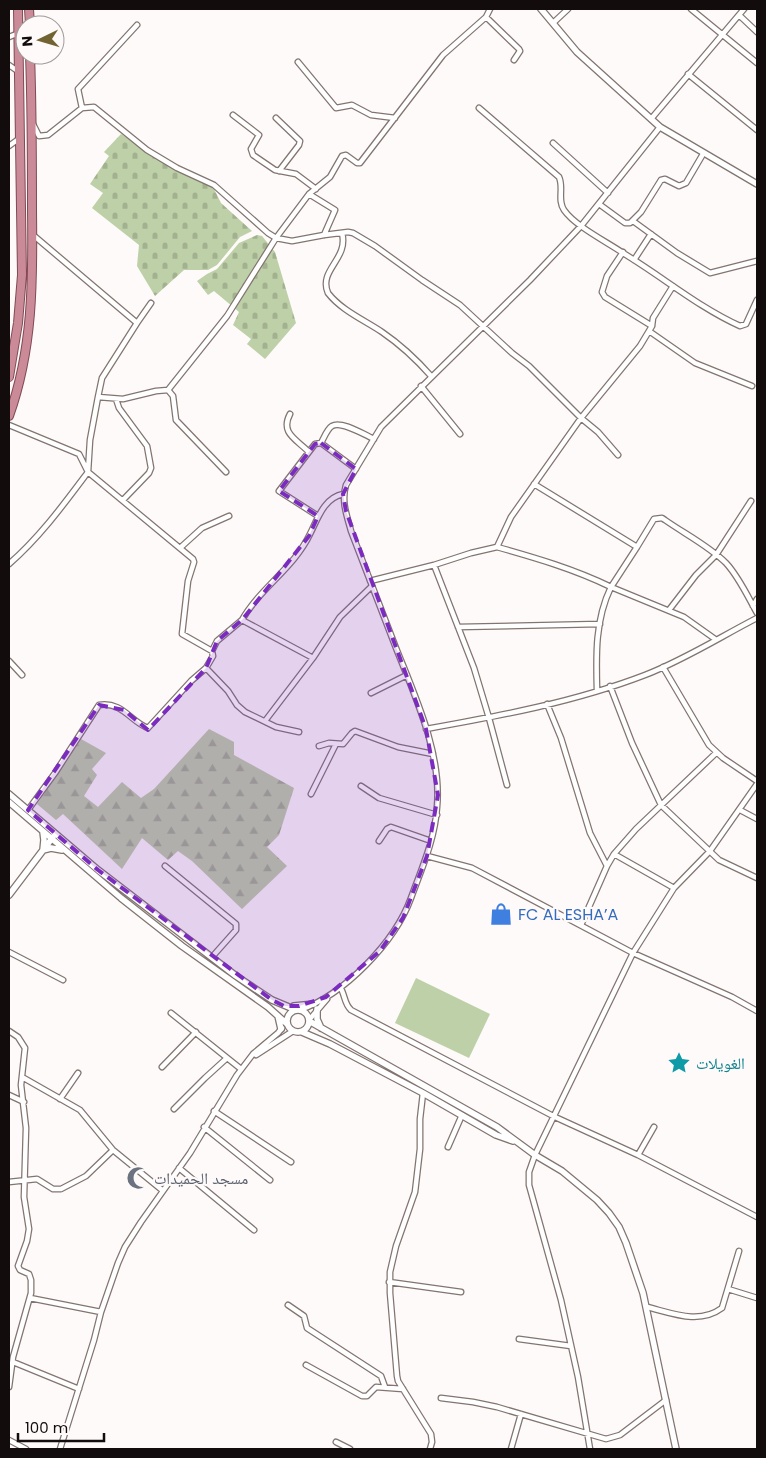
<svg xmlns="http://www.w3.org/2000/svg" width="766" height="1458" font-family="Poppins,'Noto Naskh Arabic',sans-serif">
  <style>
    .forest { fill: url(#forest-firs) }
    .cemetery { fill: url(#cemetery-stones) }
    .pitch { fill: #bed0a7 }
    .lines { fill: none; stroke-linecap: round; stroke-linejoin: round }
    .minor-casing { stroke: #827570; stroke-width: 7 }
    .tertiary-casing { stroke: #827570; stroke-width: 8 }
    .trunk-casing { stroke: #804b55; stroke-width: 10 }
    .minor { stroke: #fff; stroke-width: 4.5 }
    .tertiary { stroke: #fff; stroke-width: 5.5 }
    .trunk { stroke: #ca8a97; stroke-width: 8 }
    .marked { fill: #7b2cbf; fill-opacity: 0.2; stroke: #7b2cbf; stroke-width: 4; stroke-dasharray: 10 6; stroke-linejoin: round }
    .labels { text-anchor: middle; stroke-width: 4.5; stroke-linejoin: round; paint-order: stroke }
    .shop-label { font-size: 16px; fill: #366cbe; stroke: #fdfaf9; text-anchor: start }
    .culture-label { font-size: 16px; fill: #0d838f; stroke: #fdfaf9; text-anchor: start }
    .worship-label { font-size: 16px; fill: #5b616d; stroke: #fdfaf9; text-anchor: start }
  </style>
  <defs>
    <pattern id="forest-firs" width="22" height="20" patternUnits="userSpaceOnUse" patternTransform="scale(1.25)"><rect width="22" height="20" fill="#bed0a7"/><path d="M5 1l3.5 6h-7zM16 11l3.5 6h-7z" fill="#a2b18f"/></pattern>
    <pattern id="cemetery-stones" width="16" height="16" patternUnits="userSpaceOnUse" patternTransform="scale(1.25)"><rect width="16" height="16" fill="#bed0a7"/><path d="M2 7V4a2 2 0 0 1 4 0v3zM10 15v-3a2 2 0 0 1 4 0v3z" fill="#a2b18f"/></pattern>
  </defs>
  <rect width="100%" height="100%" fill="#fdfaf9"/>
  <!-- forest -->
  <path class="forest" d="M209,729L234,742V755L294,788L279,835L267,847L287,866L242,909L192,861L178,851L168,860L142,838L122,869L63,814L56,820L37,804L81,739L106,753L92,769L97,775L84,796L98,807L122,782L141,798L154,789Z"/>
  <!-- cemetery -->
  <path class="cemetery" d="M121,134L174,166L213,187L221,203L252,231L240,237L217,265L208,270H184L155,296L137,266L139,245L92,208L103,193L90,184L109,156L104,152Z
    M257,235L262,236L275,252L296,323L265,359L247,344L251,339L233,325L239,312L214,291L208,295L197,281L207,274L217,269L239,243Z"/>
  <!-- pitch -->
  <path class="pitch" d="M416,978L490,1014L469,1058L395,1023Z"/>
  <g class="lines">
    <defs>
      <path id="minor" d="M691,9L757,63
        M739,15L757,32
        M486,17L519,49L520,51L514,60
        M553,23L568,9
        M9,37L19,33
        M298,62L336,108L352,105L371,115L395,118
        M9,65L19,72
        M688,74L757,130
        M82,108L78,89L137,25
        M479,108L559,177C564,188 557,200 564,210C575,226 607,242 623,253C663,277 698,307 740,326L746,324L757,300
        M233,115L259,135L251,149L253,155L275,170L296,174L316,189
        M276,118L300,141L299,145L279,171
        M651,119L744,9
        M33,124L39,136L48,135L82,108L94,107L147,150L177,168L214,185L268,233L276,238L309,194L330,177L342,156L346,155L357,163H360L443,55L486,17L490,9
        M553,143L608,193
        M9,146L20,138
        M309,194L335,210L324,235
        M599,204L625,223H630L641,212L661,180L665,179L679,186L686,183L703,154
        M633,221L677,253L710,273L757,261
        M342,233C349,259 318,270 328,293C341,310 364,320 382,332C401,345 416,359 431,376
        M33,235L137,323L151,303
        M623,252L607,276L602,292L605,297L652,326
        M634,260L651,234
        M137,323L102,378L98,397L123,399L156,391L168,390L173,396L176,420L226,472
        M649,331L695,363L752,386
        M421,386L460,434
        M168,390L227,316L276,238L292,241L324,235L348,232L353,233L375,246L422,280L460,305L512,353L529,366L581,418L598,432L618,455
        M116,399L119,408L147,446L151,468L149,473L123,500
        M290,414C280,433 296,439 309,452
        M9,425L79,454L88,472L90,440L98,397
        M321,443C324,438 327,429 332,426C341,420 365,435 374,439
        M534,484L637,547L611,587L684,617L715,639
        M343,494C324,498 318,518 310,534C294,568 260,588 242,620L313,658L340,617L372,586
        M318,516L279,491L315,444L321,443L356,469
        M637,547L654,519L662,518L665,520C685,534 709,546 726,563C739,577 748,597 757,613
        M180,548L202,528L229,516
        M9,564C40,537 64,504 88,472L193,559L194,562L188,581L182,634L212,651
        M434,565L474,668L489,718L507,785
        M370,581L434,565L471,553L497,547
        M753,606L757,599
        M669,610L696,575L716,555L751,501
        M242,620L217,641L212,651L213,656L206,668L228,691L237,705L245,712L276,727L299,732
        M458,627L600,624
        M9,661L22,675
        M663,667L709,745L723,758L757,781
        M610,686L632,743L661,805L719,860L757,878
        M597,691C596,655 595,620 611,587C574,569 536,558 497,547L511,517L581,418L640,346L652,326L653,318L673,286
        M371,693L407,675
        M547,704L561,738L590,833L607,866
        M265,721L313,658
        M426,729C499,716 575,702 645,675C684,660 720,637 757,618
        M319,746L329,743L343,744L352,733L355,731L398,747L433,754
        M361,786L379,798L437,815
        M311,794L336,744
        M28,810L55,773L99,705C122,701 131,722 148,728L191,681L206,668
        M740,810L757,819
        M379,841L387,829L391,827L431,841
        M614,854L674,888
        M427,856L472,868L633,953L732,997L757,1011
        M165,866L236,924V930L212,957
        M581,925L607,866L614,854L636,829L716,753
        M9,952L63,980
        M340,987C345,994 344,1004 351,1010L555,1117L638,1155L757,1217
        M300,1010C345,994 395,942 411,898C422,868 435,839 437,807C442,754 415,696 396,648C381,609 366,570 351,531C347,516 341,501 346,485L381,427L530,280L581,226L660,127
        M171,1013L241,1069
        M309,1020L327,999
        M9,1031L18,1037L25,1048L21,1085L26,1128L24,1197L29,1229L27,1241L18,1266L20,1270L29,1274L31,1280V1293L13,1357L9,1387
        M256,1055L293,1031
        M162,1067L196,1032
        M22,1077L80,1110L113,1150L162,1190
        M423,1093L420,1119V1149L415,1192L396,1246L390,1272V1293L397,1376L398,1381L431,1434L432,1442L430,1449
        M9,1095L24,1102
        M60,1099L78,1073
        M174,1109L205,1078L227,1058
        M214,1111L291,1162
        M204,1127L270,1180
        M448,1147L462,1115
        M638,1155L654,1127
        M179,1168L254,1230
        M9,1182L37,1179L53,1189H61L86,1176L113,1150
        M389,1282L461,1292
        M728,1289L757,1298
        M30,1298L101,1312
        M288,1305L304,1316L307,1328L381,1376L385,1387
        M647,1307C672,1313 699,1325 722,1308L739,1251
        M519,1339L571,1346
        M13,1362L79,1389
        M306,1365L362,1396H367L376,1387L403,1389
        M441,1398L473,1402L497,1407L606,1439L620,1435L666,1400
        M9,1440L26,1449
        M336,1442L350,1449
        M60,1449L94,1340L101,1312L118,1263L125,1247L141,1222L190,1153L237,1075L253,1054L278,1033L282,1028
        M511,1449L521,1414
        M590,1449L578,1377L561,1300L529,1185V1172L535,1155L633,953L674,888L710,851L757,784"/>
      <path id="tertiary" d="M541,9L577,52L660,127L757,184
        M9,794L98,870L236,976L272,1000L296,1010
        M9,802L121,898L182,946L268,1007L287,1024
        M43,832L44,840L43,850L51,848L62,850
        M9,895L53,837
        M294,1006L314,1004
        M317,1009V1019L321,1028
        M287 1021a11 11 0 1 1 22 0a11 11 0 1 1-22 0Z
        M278,1016L281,1029
        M309,1021L497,1127L535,1155L562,1171L597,1200L609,1213L619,1227L626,1243L643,1293L676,1449
        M302,1032L330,1044L423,1093L496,1135L513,1141"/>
      <path id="trunk" d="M29,9L30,25
        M9,377L18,323L22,275L18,9
        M9,416C33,349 33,281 32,210C32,159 32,107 30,55"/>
    </defs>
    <!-- minor casing -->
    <use href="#minor" class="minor-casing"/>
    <!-- tertiary casing -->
    <use href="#tertiary" class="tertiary-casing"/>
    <!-- trunk casing -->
    <use href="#trunk" class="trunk-casing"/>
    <!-- minor -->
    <use href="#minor" class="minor"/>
    <!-- tertiary -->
    <use href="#tertiary" class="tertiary"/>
    <!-- trunk -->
    <use href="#trunk" class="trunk"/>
  </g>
  <!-- marked area -->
  <path class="marked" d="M321,443L356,469L343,494L346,511L426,729L438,795L427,856L403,918L380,951L326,997L299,1006H284L272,1000L98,870L28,810L99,705L124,710L148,730L206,668L217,641L242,620L309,536L318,516L279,491L315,444Z"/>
  <!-- icons -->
  <defs>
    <symbol id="shop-bare" viewBox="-9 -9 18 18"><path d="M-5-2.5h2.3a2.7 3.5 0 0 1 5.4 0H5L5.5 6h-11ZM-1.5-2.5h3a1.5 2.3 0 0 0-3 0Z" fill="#3f7fe0" stroke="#fdfaf9" stroke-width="2.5" paint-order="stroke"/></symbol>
    <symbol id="sight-bare" viewBox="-9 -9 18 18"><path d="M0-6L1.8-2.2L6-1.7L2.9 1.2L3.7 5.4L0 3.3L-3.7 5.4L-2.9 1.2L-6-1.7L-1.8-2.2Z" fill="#0f9aa8" stroke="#fdfaf9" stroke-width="2.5" paint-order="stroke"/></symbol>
    <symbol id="mosque-bare" viewBox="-9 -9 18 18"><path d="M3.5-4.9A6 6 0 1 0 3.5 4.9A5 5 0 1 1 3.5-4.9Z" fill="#6b7280" stroke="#fdfaf9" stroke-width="2.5" paint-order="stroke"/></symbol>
  </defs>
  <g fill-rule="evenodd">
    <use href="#shop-bare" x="485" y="898" width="32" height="32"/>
    <use href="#sight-bare" x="663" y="1047" width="32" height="32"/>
    <use href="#mosque-bare" x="122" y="1162" width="32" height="32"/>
  </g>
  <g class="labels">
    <!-- shop labels -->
    <g class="shop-label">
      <text x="518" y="920">FC AL ESHA’A</text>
    </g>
    <!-- culture labels -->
    <g class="culture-label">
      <text x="696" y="1069">الغويلات</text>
    </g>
    <!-- worship labels -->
    <g class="worship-label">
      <text x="154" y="1184">مسجد الحميدات</text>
    </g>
  </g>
  <!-- border -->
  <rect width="766" height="1458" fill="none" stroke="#120d0c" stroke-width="20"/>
  <!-- north arrow -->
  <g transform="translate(40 40) rotate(265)"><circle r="24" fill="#fdfaf9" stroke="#9f9b9a"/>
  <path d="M0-4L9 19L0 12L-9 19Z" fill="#726432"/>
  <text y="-8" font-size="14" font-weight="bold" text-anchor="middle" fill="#120d0c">N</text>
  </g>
  <!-- scale -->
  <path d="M18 1433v8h86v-8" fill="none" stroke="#120d0c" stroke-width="2.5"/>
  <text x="25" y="1433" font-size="15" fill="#120d0c" stroke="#fdfaf9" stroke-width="4" paint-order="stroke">100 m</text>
</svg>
